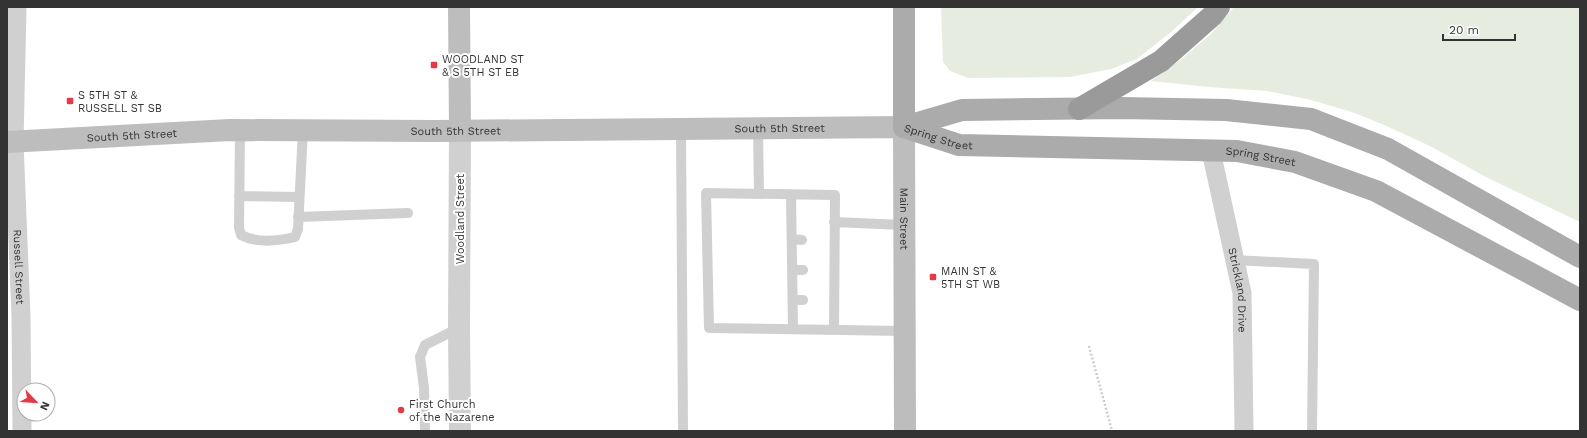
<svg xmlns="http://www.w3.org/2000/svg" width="1587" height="438" font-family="'Work Sans',sans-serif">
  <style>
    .green { fill: #e6ecdf }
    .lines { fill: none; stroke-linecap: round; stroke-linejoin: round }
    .path { stroke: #cdcdcd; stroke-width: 2.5; stroke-dasharray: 2 2; stroke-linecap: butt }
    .service { stroke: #d0d0d0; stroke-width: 10 }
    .minor { stroke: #d0d0d0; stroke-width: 19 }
    .tertiary { stroke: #d0d0d0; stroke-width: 22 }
    .secondary { stroke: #bdbdbd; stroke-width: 22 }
    .primary { stroke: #ababab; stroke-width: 22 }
    .motorway { stroke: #9a9a9a; stroke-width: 22 }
    .poi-dot { fill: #e63946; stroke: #fff; stroke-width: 1.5 }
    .labels { text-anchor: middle; stroke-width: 4; stroke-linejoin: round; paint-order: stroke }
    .poi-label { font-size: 11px; fill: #333; stroke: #fff; text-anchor: start }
    .street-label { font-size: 11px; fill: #333; stroke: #fff }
  </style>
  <rect width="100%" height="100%" fill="#fff"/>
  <!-- green -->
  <path class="green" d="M941,7H1198L1171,32L1137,59L1111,69L1070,77L968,78L950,71L943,62Z
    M1234,7H1580V222L1486,177L1430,146L1382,124L1349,111L1307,99L1267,91L1209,87L1151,81L1183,58L1211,34Z"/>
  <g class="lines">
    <!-- path -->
    <path class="path" d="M1089,346L1112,431"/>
    <!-- service -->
    <path class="service" d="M681,129L683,431
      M758,129L759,194
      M240,130L239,228L241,235C256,243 278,241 295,237L298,229L303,130
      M791,195L793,329
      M239,196L299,197
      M298,217L408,213
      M834,222L903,225
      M792,239L802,240
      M1234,260L1314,264L1312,431
      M792,270H803
      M793,300H803
      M834,330L835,195L706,193L709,328L904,331
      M425,431L424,388L420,357L425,345L459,328"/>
    <!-- minor -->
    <g class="minor">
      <path id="s1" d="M17,7L14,142L21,316L22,431"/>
      <path id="s2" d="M1211,151L1242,293L1244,431"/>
    </g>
    <!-- tertiary -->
    <path class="tertiary" d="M460,130L459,328L460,431"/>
    <!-- secondary -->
    <g class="secondary">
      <path d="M459,7L460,130"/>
      <path id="s3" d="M7,142L230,130L435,131L904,127L905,431"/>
    </g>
    <!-- primary -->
    <g class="primary">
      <path d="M904,7V127"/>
      <path d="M904,127L962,110L1123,108L1226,110L1311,119L1388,149L1580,257"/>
      <path id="s4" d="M904,127L959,145L1237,151L1295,162L1376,191L1580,300"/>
    </g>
    <!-- motorway -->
    <path class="motorway" d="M1079,109L1161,61L1213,15L1219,7"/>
  </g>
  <!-- markers -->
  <g class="poi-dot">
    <rect x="430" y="61" width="8" height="8" rx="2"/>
    <rect x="66" y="97" width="8" height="8" rx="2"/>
    <rect x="929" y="273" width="8" height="8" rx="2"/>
    <circle cx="401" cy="410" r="4"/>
  </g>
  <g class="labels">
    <!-- poi labels -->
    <g class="poi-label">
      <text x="442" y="63">WOODLAND ST<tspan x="442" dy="13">&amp; S 5TH ST EB</tspan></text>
      <text x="78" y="99">S 5TH ST &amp;<tspan x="78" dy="13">RUSSELL ST SB</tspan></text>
      <text x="941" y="275">MAIN ST &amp;<tspan x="941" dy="13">5TH ST WB</tspan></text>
      <text x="409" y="408">First Church<tspan x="409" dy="13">of the Nazarene</tspan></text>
    </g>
    <!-- street labels -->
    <g class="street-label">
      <text dy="4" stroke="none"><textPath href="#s3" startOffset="773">South 5th Street</textPath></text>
      <text dy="4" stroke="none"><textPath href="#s3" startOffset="449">South 5th Street</textPath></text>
      <text dy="4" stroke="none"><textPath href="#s3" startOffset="125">South 5th Street</textPath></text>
      <text dy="4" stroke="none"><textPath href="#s4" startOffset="36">Spring Street</textPath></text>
      <text dy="4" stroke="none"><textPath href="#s4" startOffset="360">Spring Street</textPath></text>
      <text transform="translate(460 219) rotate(-90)" y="4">Woodland Street</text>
      <text dy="4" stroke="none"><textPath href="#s3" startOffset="989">Main Street</textPath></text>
      <text dy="4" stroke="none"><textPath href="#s1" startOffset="260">Russell Street</textPath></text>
      <text dy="4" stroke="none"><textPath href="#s2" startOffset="142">Strickland Drive</textPath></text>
    </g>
  </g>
  <!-- border -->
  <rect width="1587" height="438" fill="none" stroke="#333333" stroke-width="16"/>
  <!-- north arrow -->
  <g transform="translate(36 402) rotate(115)"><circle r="19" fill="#ffffff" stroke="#adadad"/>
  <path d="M0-3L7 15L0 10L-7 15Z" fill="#e63946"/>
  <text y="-6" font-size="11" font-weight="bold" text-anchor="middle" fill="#333333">N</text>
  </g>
  <!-- scale -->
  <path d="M1443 34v6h72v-6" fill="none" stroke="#333333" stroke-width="2"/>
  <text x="1449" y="34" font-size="12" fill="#333333" stroke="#ffffff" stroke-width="3" paint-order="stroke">20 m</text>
</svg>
